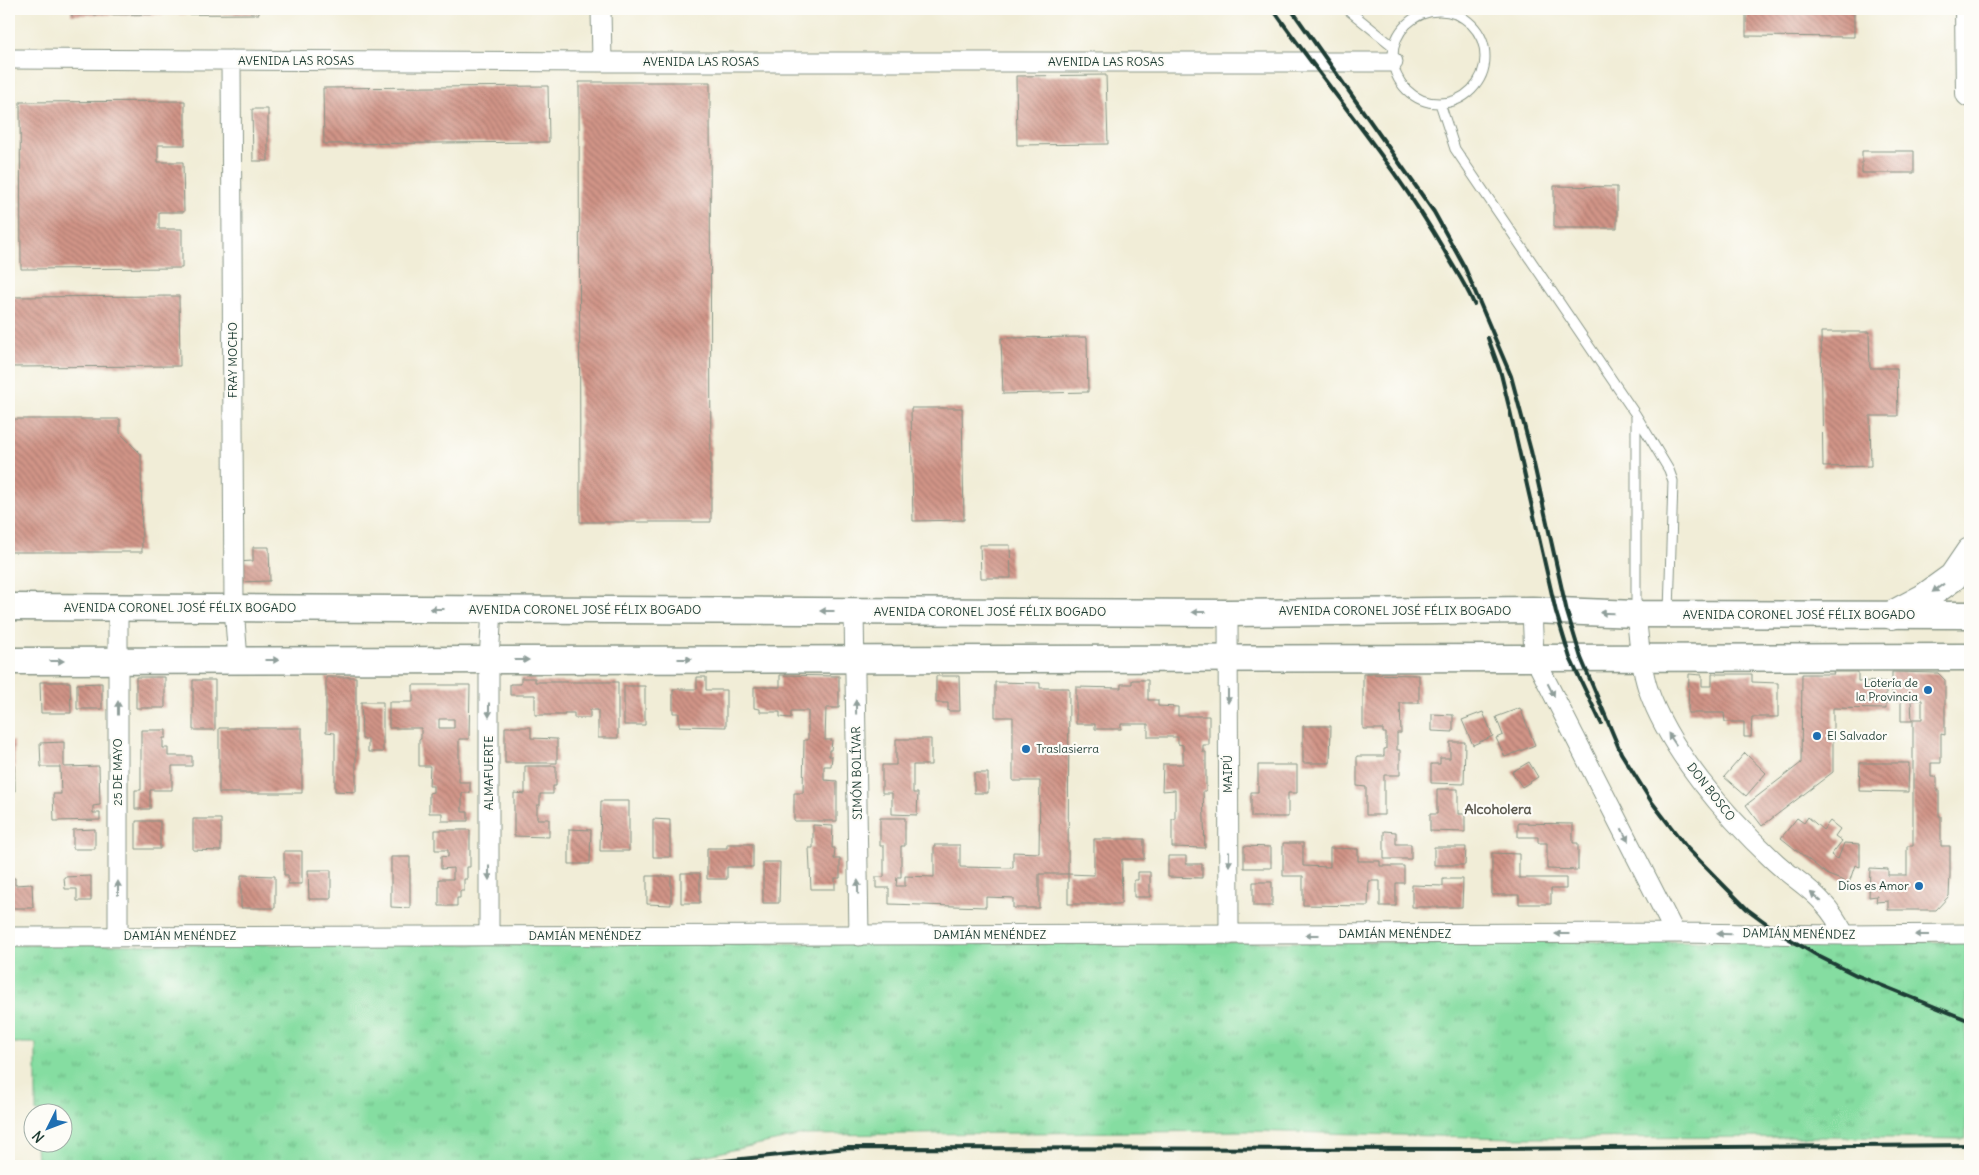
<svg xmlns="http://www.w3.org/2000/svg" width="1979" height="1175" font-family="Delius,sans-serif">
  <style>
    .grass { fill: url(#grass-tufts); stroke: #528d6a }
    .building { fill: url(#building-back-hatch); fill-rule: evenodd }
    .lines { fill: none; stroke-linecap: round; stroke-linejoin: round }
    .lane-casing { stroke: #889586; stroke-width: 11 }
    .street-casing { stroke: #889586; stroke-width: 21 }
    .secondary-casing { stroke: #889586; stroke-width: 29 }
    .primary-casing { stroke: #889586; stroke-width: 30 }
    .lane { stroke: #fff; stroke-width: 9 }
    .street { stroke: #fff; stroke-width: 19 }
    .secondary { stroke: #fff; stroke-width: 26 }
    .primary { stroke: #fff; stroke-width: 28 }
    .rail { stroke: #1f3d34; stroke-width: 4 }
    .oneway { fill: #8f9e9a }
    .poi-dot { fill: #1f6fb2; stroke: #fdfcf7; stroke-width: 2 }
    .labels { text-anchor: middle; stroke-width: 4.5; stroke-linejoin: round; paint-order: stroke }
    .street-label { font-size: 12px; fill: #1f3d34; stroke: #fdfcf7 }
    .poi-label { font-size: 12px; fill: #1f3d34; stroke: #fdfcf7; text-anchor: end }
    .neighbourhood-label { font-size: 14px; font-weight: bold; fill: #5d5b51; stroke: #fdfcf7 }
  </style>
  <defs>
    <pattern id="grass-tufts" width="24" height="20" patternUnits="userSpaceOnUse" patternTransform="scale(1.25)"><rect width="24" height="20" fill="#85dda1"/><path d="M3 7l-1-3M5 7V3M7 7l1-3M15 17l-1-3M17 17v-4M19 17l1-3" fill="none" stroke="#6cb484"/></pattern>
    <pattern id="building-back-hatch" width="6" height="6" patternUnits="userSpaceOnUse" patternTransform="scale(1.25)"><rect width="6" height="6" fill="#d19487"/><path d="M-1 5l2 2M0 0l6 6M5-1l2 2" fill="none" stroke="#a97a6f"/></pattern>
  </defs>
  <rect width="100%" height="100%" fill="#fdfcf7"/>
  <filter id="ink" filterUnits="userSpaceOnUse"><feTurbulence type="fractalNoise" baseFrequency=".02" numOctaves="2"/><feDisplacementMap in="SourceGraphic" scale="10" xChannelSelector="R" yChannelSelector="G"/><feConvolveMatrix kernelMatrix="1 2 1 2 8 2 1 2 1" color-interpolation-filters="sRGB"/></filter>
  <filter id="wash" filterUnits="userSpaceOnUse"><feTurbulence type="fractalNoise" baseFrequency=".0096" numOctaves="4" result="noise"/><feDisplacementMap in="SourceGraphic" scale="20" xChannelSelector="R" yChannelSelector="G"/><feGaussianBlur stdDeviation="1.12" result="paint"/><feColorMatrix in="noise" values="0 0 0 0 0 0 0 0 0 0 0 0 0 0 0 0 0 1.4 0 .05"/><feComposite in="paint" operator="in"/></filter>
  <g filter="url(#wash)">
    <rect width="100%" height="100%" fill="#f1edd7"/>
    <!-- grass -->
    <path class="grass" d="M1792,941L1966,942V1139L1829,1137L1513,1138L1246,1131L803,1135L656,1166H37L36,1143L62,1142V1112H36V1043H9V945Z"/>
    <g id="blocks">
      <!-- building -->
      <path class="building" d="M71,9H259V14L71,15Z
        M1746,9H1854V37L1746,36Z
        M1106,75L1108,144L1017,145L1016,76Z
        M579,82H710L711,522H580Z
        M548,86L549,142L324,144L323,88Z
        M185,101V145H158V162H183L184,212H159V229H182V268L21,269L20,102Z
        M252,109H268V161H253Z
        M1862,151H1914V173H1862Z
        M1554,186L1617,187V228H1554Z
        M179,296L180,366L9,367V297Z
        M1821,332H1869L1870,368H1897L1898,416H1870L1871,466L1823,467Z
        M1087,337L1088,392L1003,394L1001,338Z
        M911,408H962L964,520L913,521Z
        M9,419H120V433L141,454L142,552H9Z
        M980,545H1010L1011,578H981Z
        M253,547H269L270,581L238,582L237,562L253,561Z
        M1833,672H1858V681L1886,682V709L1833,708V772L1762,826L1746,805L1801,763L1802,674H1834Z
        M1892,672L1938,673L1945,680V735L1941,734V763H1931V777H1937V790H1939V816H1941V846H1950V875L1949,896L1936,910H1888V901L1876,902L1877,896L1869,897L1870,868L1888,869V875H1907V846H1913V719H1922V700H1911L1912,721H1901V701H1892Z
        M1363,674L1419,675V703H1400L1401,733H1397V750H1400V775H1384V815H1366V787L1357,786V756H1384V749H1386V733H1383V729H1363Z
        M1689,674L1702,675V686H1712V674H1752V682L1778,683V717H1752L1751,737H1744V722H1725L1724,713H1688Z
        M780,675L839,676V708H826L825,740H832L831,750H829V756H832L831,766H824V780L837,781V821H794V793H803L804,740H808V711H791V718L780,717V712H760V709L754,708V687H780Z
        M936,676H959L960,711H948V703H936Z
        M136,677H165V708H136Z
        M326,677H356V792L335,791V733L326,732Z
        M697,677H706V690H726V727L679,726V713H673V689H697Z
        M521,678H535V682H618V738H598V710H590V718H574V713H564L565,715H535V695H510V684H521Z
        M193,680H215V730H193Z
        M1132,680H1148V700H1158V706L1178,707V716H1209V745H1203V752H1206V791H1203L1205,848L1172,847V819H1175V790L1162,791L1163,764H1183V745L1178,744V737H1148V724H1121V729H1095V724H1076V687L1121,688V684H1132Z
        M40,682H70L71,713H41Z
        M995,682L1040,683V688H1069L1068,874H1039V908H1013V898L986,897V907L889,904V888H876V877H884V846H880V818H905V846H901V877H897L896,886H905V876L934,877V845H960V867L1013,868V852L1039,853L1040,781H1013V717H995Z
        M102,683V709H77V684Z
        M413,685H470L469,739H459V782H470V793H462V812H468V821H442V813H429V793L433,792V786H429L430,766H419V739H421V728H389V702H413ZM439,719H454V728H439Z
        M624,686H645V725H624Z
        M361,702H383V752H368V739H362Z
        M1520,708L1535,745L1505,757L1496,738L1503,735L1496,717Z
        M1483,712L1493,736L1473,745L1462,720Z
        M1432,714L1453,715V732L1432,731Z
        M1303,726H1331L1330,763H1303Z
        M505,727H531V738L557,739V763H505Z
        M219,728H302V793H219Z
        M141,730H166V738H163V748H168V756H192V766H172V790H150V809H135V790H141Z
        M896,739H931V765H913V793H918L917,815L892,814V793H882V765H896Z
        M9,741H14L15,791H9Z
        M64,742V767L99,766L100,805L93,806V813H100V820L54,821L53,794H61L60,767H41L40,743Z
        M1450,742H1465L1464,784L1431,783V764H1440V758H1450Z
        M1745,753L1766,773L1746,796L1724,777Z
        M1529,762L1538,777L1522,787L1512,772Z
        M1860,763H1909L1908,792L1859,791Z
        M1258,765H1297V793H1288V817H1251V792H1258Z
        M525,766H556V786H553V794H540V805H537V819H549V837L514,836V793L525,794Z
        M974,773H988V793H974Z
        M1437,789H1458V814H1465V832L1430,831V814H1437Z
        M601,801H629V851H600Z
        M1808,817L1823,830L1830,821L1840,829L1835,836L1842,841L1831,855L1835,858L1838,859L1844,843L1860,844V867L1855,865L1849,883L1828,875L1781,838L1797,818L1804,823Z
        M193,819H221V851L193,850Z
        M653,819L670,820V857H653Z
        M136,821H160V849H136Z
        M1518,823L1573,824V843H1578V870L1547,869V843H1538V837H1518Z
        M813,825L833,826L832,848H835L834,859H840V878H835V889H811L809,848H813Z
        M95,829V849H73V830Z
        M569,829L591,830L590,864H569Z
        M435,830H470V867H467V879H464V891H460V898H457V906H439V879H453V868L441,869V856L448,857V850H435Z
        M1384,831L1396,832V844H1411V859H1384Z
        M1094,839H1144V859H1122L1121,904H1068V874L1094,875Z
        M1283,843H1303V866L1330,867V848L1358,849V861H1380V866H1404V883H1396V906H1380V881H1369L1368,906L1303,905V876H1283Z
        M727,844H753V867H727V879H707V848H727Z
        M1244,846L1271,847V868H1244Z
        M1434,847H1466L1465,865H1434Z
        M284,851H302V884H288V875H284Z
        M1492,853L1519,854V878H1566V889H1551V904H1519V895H1492Z
        M1168,856H1186V864H1202V878L1168,877Z
        M391,857H410V908L391,907Z
        M763,862H780L779,903H763Z
        M308,870H331V899H309Z
        M1138,872H1150V897H1134V880H1138Z
        M681,873H700V903H681Z
        M241,875L275,876V908H241Z
        M91,876V901H77V889H65L64,877Z
        M647,876H671V905L647,904Z
        M9,878H15V885L32,884L33,908H9Z
        M1443,879H1463L1462,907H1412V885L1443,886Z
        M1253,882H1272V906H1253Z"/>
    </g>
  </g>
  <g filter="url(#ink)">
    <use href="#blocks" fill-opacity="0" stroke="#889586" stroke-width="1"/>
    <g class="lines">
      <defs>
        <path id="lane" d="M1347,9L1394,47
          M1393 57a46 46 0 1 1 92 0a46 46 0 1 1-92 0Z
          M1440,103L1455,149L1636,415L1669,470L1673,481L1669,612
          M1636,613V416"/>
        <path id="street" d="M601,9L602,62
          M9,59L602,62H1393
          M231,60L234,608L238,660
          M1532,610L1534,657L1675,933
          M854,611L859,936
          M1228,613L1229,935
          M1636,614C1639,639 1640,665 1648,689C1669,750 1725,815 1772,859C1788,875 1810,887 1824,904C1833,913 1839,924 1845,935
          M118,936V608
          M489,936V660L492,609
          M9,937L1675,933L1845,935L1970,934"/>
        <path id="secondary" d="M9,607L1228,613L1532,610L1636,614L1970,615
          M9,661L1970,657"/>
        <path id="primary" d="M1969,9L1970,93
          M1892,615L1924,598L1953,577L1970,552"/>
      </defs>
      <!-- lane casing -->
      <use href="#lane" class="lane-casing"/>
      <!-- street casing -->
      <use href="#street" class="street-casing"/>
      <!-- secondary casing -->
      <use href="#secondary" class="secondary-casing"/>
      <!-- primary casing -->
      <use href="#primary" class="primary-casing"/>
      <!-- lane -->
      <use href="#lane" class="lane"/>
      <!-- street -->
      <use href="#street" class="street"/>
      <!-- secondary -->
      <use href="#secondary" class="secondary"/>
      <!-- primary -->
      <use href="#primary" class="primary"/>
      <!-- rail -->
      <path class="rail" d="M1273,9C1329,90 1395,165 1444,250C1454,268 1466,285 1474,304
        M1291,9L1434,212L1465,268L1511,376L1531,451L1567,612L1581,658L1621,753L1651,801L1687,848L1747,909L1781,934L1820,957L1856,975L1970,1021
        M1488,338L1501,374L1510,411L1556,612L1570,658L1601,723
        M676,1166L847,1148L1499,1149L1970,1145"/>
    </g>
    <!-- one-way arrows -->
    <defs><path id="oneway-solid" d="M-6-.8H1V-3.2L6.5 0L1 3.2V.8H-6Z" transform="scale(1.25)"/></defs>
    <g class="oneway">
      <use href="#oneway-solid" transform="translate(1938 588) rotate(144)"/>
      <use href="#oneway-solid" transform="translate(437 609) rotate(-180)"/>
      <use href="#oneway-solid" transform="translate(827 611) rotate(-180)"/>
      <use href="#oneway-solid" transform="translate(1199 612) rotate(-180)"/>
      <use href="#oneway-solid" transform="translate(1607 613) rotate(-178)"/>
      <use href="#oneway-solid" transform="translate(685 659)"/>
      <use href="#oneway-solid" transform="translate(272 660)"/>
      <use href="#oneway-solid" transform="translate(522 660)"/>
      <use href="#oneway-solid" transform="translate(57 661)"/>
      <use href="#oneway-solid" transform="translate(1551 690) rotate(63)"/>
      <use href="#oneway-solid" transform="translate(1228 696) rotate(90)"/>
      <use href="#oneway-solid" transform="translate(856 707) rotate(-91)"/>
      <use href="#oneway-solid" transform="translate(118 708) rotate(-90)"/>
      <use href="#oneway-solid" transform="translate(489 710) rotate(90)"/>
      <use href="#oneway-solid" transform="translate(1672 739) rotate(-124)"/>
      <use href="#oneway-solid" transform="translate(1625 835) rotate(63)"/>
      <use href="#oneway-solid" transform="translate(1229 859) rotate(90)"/>
      <use href="#oneway-solid" transform="translate(489 873) rotate(90)"/>
      <use href="#oneway-solid" transform="translate(858 887) rotate(-91)"/>
      <use href="#oneway-solid" transform="translate(118 888) rotate(-90)"/>
      <use href="#oneway-solid" transform="translate(1816 897) rotate(-140)"/>
      <use href="#oneway-solid" transform="translate(1562 934) rotate(180)"/>
      <use href="#oneway-solid" transform="translate(1724 934) rotate(-179)"/>
      <use href="#oneway-solid" transform="translate(1312 935) rotate(180)"/>
      <use href="#oneway-solid" transform="translate(1922 935) rotate(180)"/>
    </g>
  </g>
  <!-- markers -->
  <g class="poi-dot">
    <circle cx="1928" cy="690" r="5"/>
    <circle cx="1817" cy="736" r="5"/>
    <circle cx="1026" cy="749" r="5"/>
    <circle cx="1919" cy="886" r="5"/>
  </g>
  <g class="labels">
    <!-- street labels -->
    <g class="street-label">
      <text x="296" y="65">AVENIDA LAS ROSAS</text>
      <text x="701" y="66">AVENIDA LAS ROSAS</text>
      <text x="1106" y="66">AVENIDA LAS ROSAS</text>
      <text transform="translate(233 360) rotate(-90)" y="4">FRAY MOCHO</text>
      <text x="180" y="612">AVENIDA CORONEL JOSÉ FÉLIX BOGADO</text>
      <text x="585" y="614">AVENIDA CORONEL JOSÉ FÉLIX BOGADO</text>
      <text x="1395" y="615">AVENIDA CORONEL JOSÉ FÉLIX BOGADO</text>
      <text x="990" y="616">AVENIDA CORONEL JOSÉ FÉLIX BOGADO</text>
      <text x="1799" y="619">AVENIDA CORONEL JOSÉ FÉLIX BOGADO</text>
      <text transform="translate(118 772) rotate(-90)" y="4">25 DE MAYO</text>
      <text transform="translate(489 773) rotate(-90)" y="4">ALMAFUERTE</text>
      <text transform="translate(857 773) rotate(-91)" y="4">SIMÓN BOLÍVAR</text>
      <text transform="translate(1228 774) rotate(-90)" y="4">MAIPÚ</text>
      <text transform="translate(1711 792) rotate(52)" y="4">DON BOSCO</text>
      <text x="1395" y="938">DAMIÁN MENÉNDEZ</text>
      <text transform="translate(1799 934) rotate(1)" y="4">DAMIÁN MENÉNDEZ</text>
      <text x="990" y="939">DAMIÁN MENÉNDEZ</text>
      <text x="180" y="940">DAMIÁN MENÉNDEZ</text>
      <text x="585" y="940">DAMIÁN MENÉNDEZ</text>
    </g>
    <!-- poi labels -->
    <g class="poi-label">
      <text x="1918" y="687">Lotería de<tspan x="1918" dy="14">la Provincia</tspan></text>
      <text x="1827" y="740" text-anchor="start">El Salvador</text>
      <text x="1036" y="753" text-anchor="start">Traslasierra</text>
      <text x="1909" y="890">Dios es Amor</text>
    </g>
    <!-- neighbourhood labels -->
    <g class="neighbourhood-label">
      <text x="1498" y="814">Alcoholera</text>
    </g>
  </g>
  <!-- margin -->
  <rect width="1979" height="1175" fill="none" stroke="#fdfcf7" stroke-width="30"/>
  <!-- north arrow -->
  <g transform="translate(48 1128) rotate(228)"><circle r="24" fill="#fdfcf7" stroke="#a4b0a9"/>
  <path d="M0-4L9 19L0 12L-9 19Z" fill="#1f6fb2"/>
  <text y="-8" font-size="14" font-weight="bold" text-anchor="middle" fill="#1f3d34">N</text>
  </g>
</svg>
